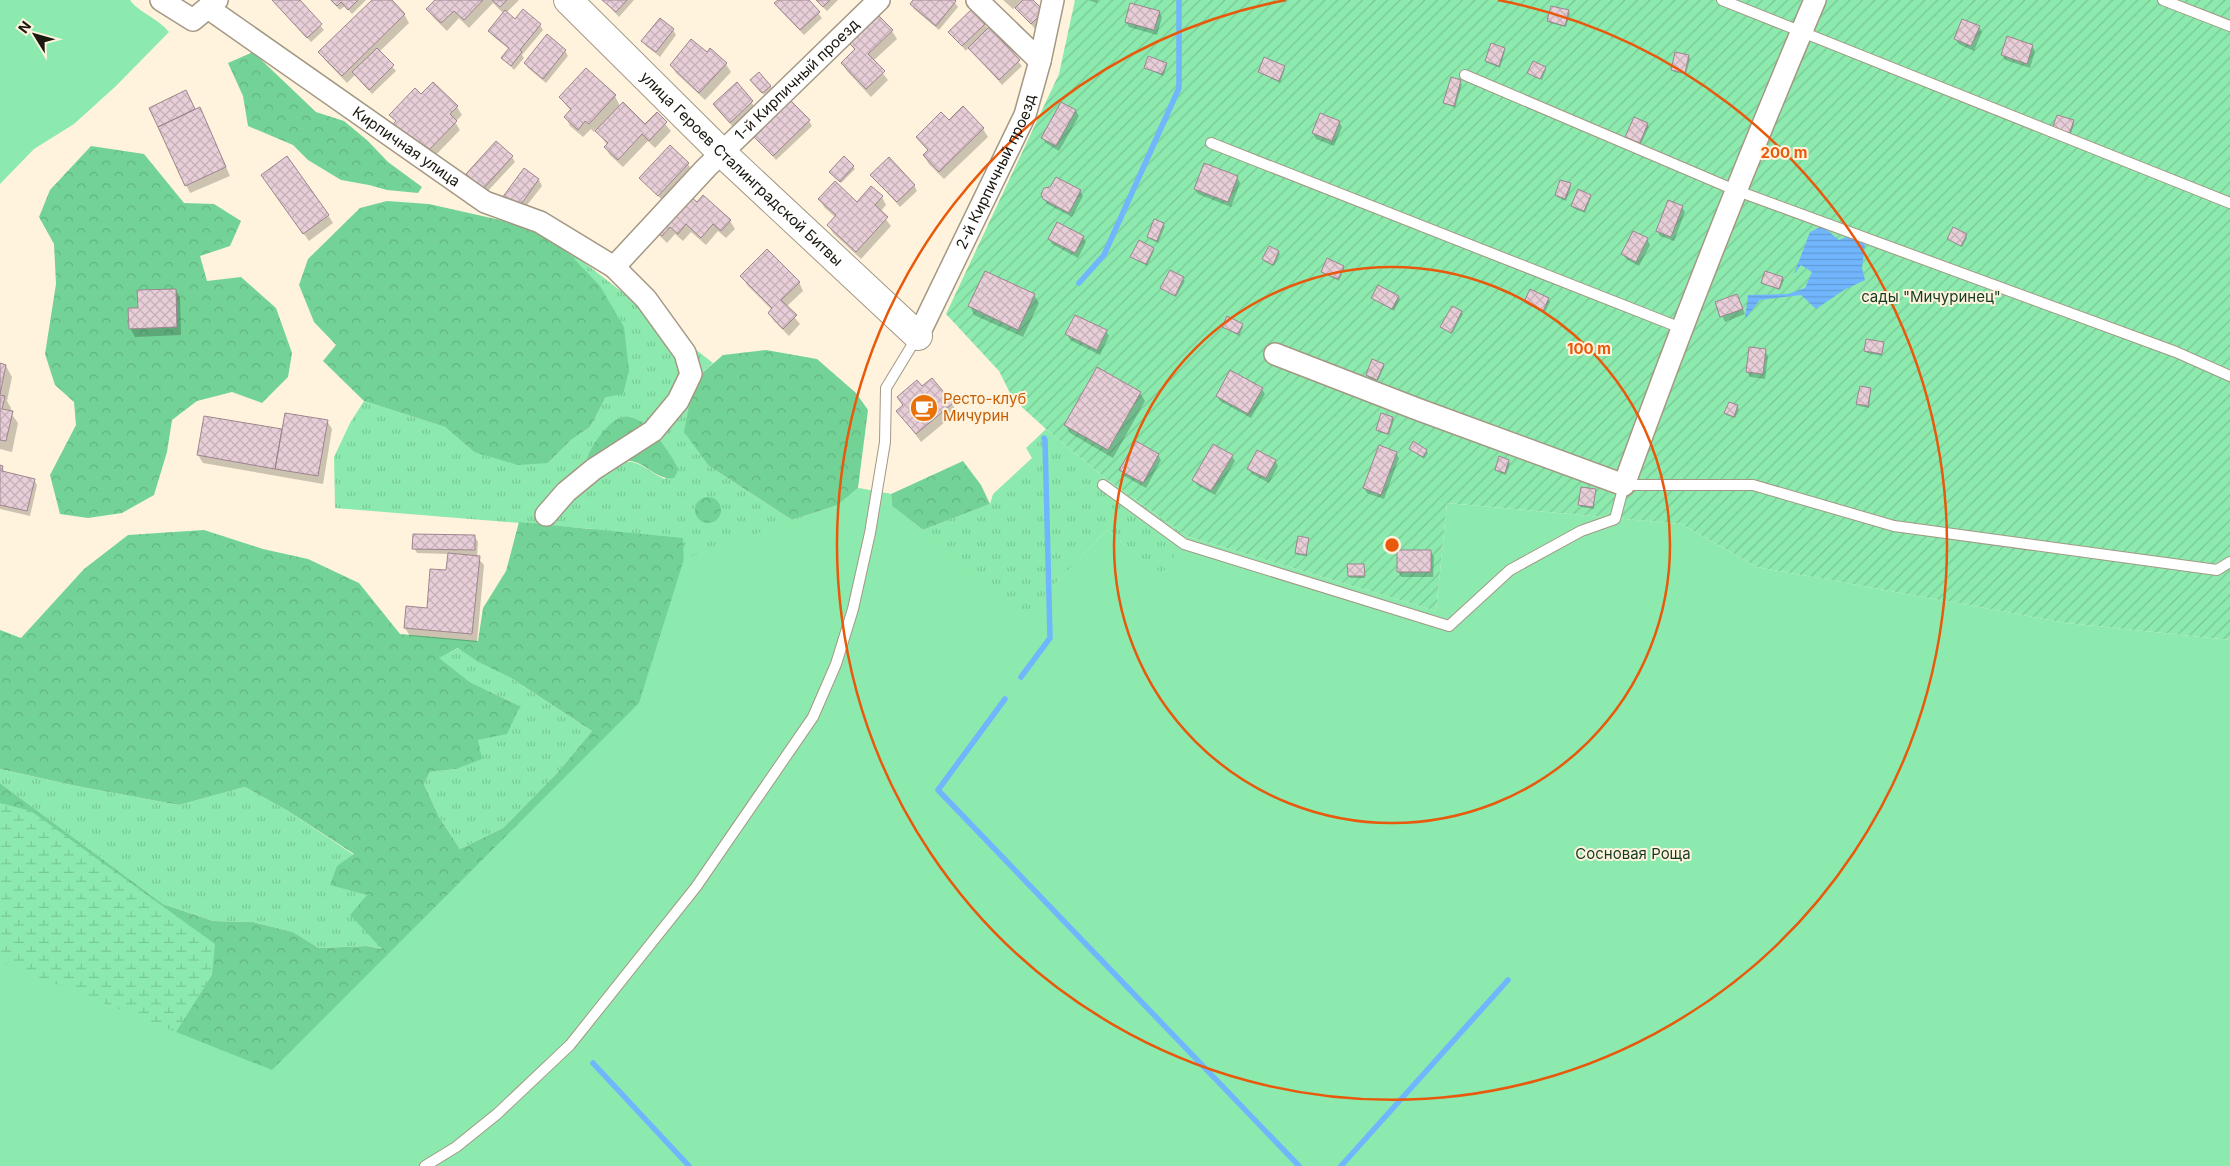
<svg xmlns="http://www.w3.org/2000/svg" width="2230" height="1166" font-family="Inter,sans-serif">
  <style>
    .grass { fill: url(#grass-tufts); fill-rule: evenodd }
    .forest { fill: url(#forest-crowns); fill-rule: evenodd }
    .wetland { fill: url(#wetland-marsh) }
    .park { fill: #8ceaae }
    .garden { fill: url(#garden-furrows) }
    .water { fill: url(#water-rules) }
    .shadow { fill: #0003 }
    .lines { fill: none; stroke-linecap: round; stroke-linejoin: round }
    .stream { stroke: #71b5fd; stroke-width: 5.5 }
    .building { fill: url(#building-cross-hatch); stroke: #9d858f }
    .lane-casing { stroke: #a39884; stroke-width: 12 }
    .street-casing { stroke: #a39884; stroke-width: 24 }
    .secondary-casing { stroke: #a39884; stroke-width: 30 }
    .lane { stroke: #fff; stroke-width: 10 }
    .street { stroke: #fff; stroke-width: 21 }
    .secondary { stroke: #fff; stroke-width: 28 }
    .ring { fill: none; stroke: #e8590c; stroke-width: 2.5 }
    .labels { text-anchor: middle; stroke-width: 4; stroke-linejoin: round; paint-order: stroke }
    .street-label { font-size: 15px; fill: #1b1810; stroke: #fff3dd }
    .park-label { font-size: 15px; fill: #133b23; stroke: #fff3dd }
    .food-label { font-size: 15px; fill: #c56008; stroke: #fff3dd; text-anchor: start }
    .centre { fill: #e8590c; stroke: #fff3dd; stroke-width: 2.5 }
    .ring-label { font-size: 15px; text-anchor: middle; font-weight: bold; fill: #e8590c; stroke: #fff3dd; stroke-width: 4; stroke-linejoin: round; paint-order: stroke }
  </style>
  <defs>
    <pattern id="grass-tufts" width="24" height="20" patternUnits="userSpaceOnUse" patternTransform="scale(1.25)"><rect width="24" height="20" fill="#8ceaae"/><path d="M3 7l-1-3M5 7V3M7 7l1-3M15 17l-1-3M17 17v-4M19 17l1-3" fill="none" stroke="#78c895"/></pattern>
    <pattern id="forest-crowns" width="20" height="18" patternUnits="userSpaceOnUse" patternTransform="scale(1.25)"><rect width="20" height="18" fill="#73d396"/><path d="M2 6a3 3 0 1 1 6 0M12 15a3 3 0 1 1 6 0" fill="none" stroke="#63b480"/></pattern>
    <pattern id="wetland-marsh" width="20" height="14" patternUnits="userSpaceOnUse" patternTransform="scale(1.25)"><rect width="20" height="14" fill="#8ceaae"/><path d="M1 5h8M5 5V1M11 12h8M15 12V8" fill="none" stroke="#78c895"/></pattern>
    <pattern id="garden-furrows" width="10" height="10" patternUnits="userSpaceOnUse" patternTransform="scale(1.25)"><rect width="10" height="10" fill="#8ceaae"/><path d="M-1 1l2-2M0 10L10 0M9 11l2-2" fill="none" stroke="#78c895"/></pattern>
    <pattern id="water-rules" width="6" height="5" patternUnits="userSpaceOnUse" patternTransform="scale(1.25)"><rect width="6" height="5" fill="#71b5fd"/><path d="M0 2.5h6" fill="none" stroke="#619bd8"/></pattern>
    <pattern id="building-cross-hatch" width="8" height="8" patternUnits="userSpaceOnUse" patternTransform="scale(1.25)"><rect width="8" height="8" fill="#e8ced8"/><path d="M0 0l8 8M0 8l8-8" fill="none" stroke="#c6b0b8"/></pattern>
  </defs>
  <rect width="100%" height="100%" fill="#fff3dd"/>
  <!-- grass -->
  <path class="grass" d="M558,242L713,363L694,380L709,466L792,520L838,505L858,488L891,494L892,506L923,530L990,504L993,494L1032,458L1026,448L1046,429L1105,478L1189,537L1162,574L1107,530L951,693L661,919L593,529L335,508L334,457L350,423L364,401L445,427L474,452L548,463L571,440L590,427L606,397ZM629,416C663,441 664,436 665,479C649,473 635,454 617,465L616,419Z
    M459,648L478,662L511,678L592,731L558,772L503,828L460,849L439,817L424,784L430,772L456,769L478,740L520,706L470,682L438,658Z
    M0,769L76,786L179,805L245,787L288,811L354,855L383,949L367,946L319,948L293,932L253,922L213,921L163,904L0,783Z"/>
  <!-- forest -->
  <path class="forest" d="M253,52L316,112L344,121L368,141L388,162L422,187L418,193L387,190L369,185L341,180L308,160L293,145L248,126L243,96L228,63Z
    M91,146L144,154L184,203L214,204L241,221L230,246L200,256L207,281L241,277L276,308L292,353L288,377L262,403L232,392L197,401L172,420L167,452L154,495L122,513L88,518L60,514L50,475L76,425L74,402L55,385L45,354L56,284L54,244L39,217L50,190Z
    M387,201L429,204L513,223L558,242L600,286L624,327L629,371L623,394L606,397L590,427L571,440L548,463L518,465L474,452L445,427L364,401L323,361L336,345L314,322L299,285L308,259L360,208Z
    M766,350L817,359L856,393L868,410L858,488L838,505L792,520L709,466L684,432L694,380L723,355Z
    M628,416C636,419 644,422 650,428C655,432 676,462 677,467C678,472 676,475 674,478C655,480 647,463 630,461C608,458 617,489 587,465C584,454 606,425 617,419C621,417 624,417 628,416Z
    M963,461L981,485L990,504L923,530L892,506L891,494Z
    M695 510a13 13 0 1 1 26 0a13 13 0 1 1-26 0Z
    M519,522L683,538L686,631L676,677L399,1166H0V783L163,904L213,921L253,922L293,932L319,948L367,946L382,949L350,915L367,895L330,885L337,866L354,854L288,811L245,787L179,805L76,786L0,769V630L21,638L84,569L128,535L204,530L263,549L308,559L359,583L400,634L478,641L483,608L506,571ZM458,648L478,662L511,678L592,731L558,772L503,828L460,849L439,817L424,784L430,772L456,769L482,759L478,740L507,734L520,706L470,682L439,658Z"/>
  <!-- wetland -->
  <path class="wetland" d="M0,803L31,811L215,944L212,975L98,1156L0,1166Z"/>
  <!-- park -->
  <path class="park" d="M0,0H130C138,12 158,18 169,32L116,86L74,124L34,149L0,184Z
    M858,488L891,494L892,506L1026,614L1107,530L1162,573L1189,537L1436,611L1447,503L1681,524L1757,567L2067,623L2230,640V1166H0V962L272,1070L639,703L684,559L838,505Z"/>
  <!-- garden -->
  <path class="garden" d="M1075,0H2230V640L2067,623L1757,567L1681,524L1447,503L1436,611L1189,537L1105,478L1046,429L1013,399L999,371L946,314L1059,74Z"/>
  <!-- water -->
  <path class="water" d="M1822,226L1839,240L1854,234L1865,245L1862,268L1865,280L1844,290L1816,309L1801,295L1760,300L1745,319L1748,295L1788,294L1805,288L1812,272L1801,265L1794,274L1810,232Z"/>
  <!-- shadow -->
  <path class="shadow" d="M272,0H299L324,30L311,42Z
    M330,0H366L352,14L345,6L340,10Z
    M373,0H390L404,14L409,23L379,52L396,71L372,94L355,75L347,83L325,60L320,52Z
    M437,0H519L506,13L515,20L540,25L543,30L522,55L524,58L514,70L503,58L510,50L493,36L490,31L504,14L493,3L469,28L459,18L447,31L433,17L428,9Z
    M603,0H634L619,17Z
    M780,0H807L822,18L804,35L779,9L776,4Z
    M816,0H838L827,11Z
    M914,0H953L958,7L939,30L914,9L911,4Z
    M1003,0H1031L1046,17L1035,29L1016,7L1013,9Z
    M1088,0H1098L1097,3Z
    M1568,11L1570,14L1566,27L1550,23L1548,21Z
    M1159,12L1162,17L1157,35L1129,27L1126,22Z
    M660,19L673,30L676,35L660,57L646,46L643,41Z
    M984,24L1022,66L1002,85L969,47L966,51L950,32Z
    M1979,27L1982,32L1974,51L1959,44L1956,39Z
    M892,31L897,39L873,61L888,80L871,97L847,71L842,63L855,51L850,42Z
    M2032,46L2035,51L2030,68L2005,60L2002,55Z
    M1504,49L1505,51L1500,68L1488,63L1487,61Z
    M565,51L568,56L546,83L528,68L525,63Z
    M707,54L726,64L731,72L705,100L676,73L671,65Z
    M1689,56L1690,59L1686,74L1674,72L1673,69Z
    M1166,64L1167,66L1163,76L1146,68Z
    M1284,67L1285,69L1280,83L1259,72Z
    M1545,68L1546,70L1542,80L1529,73Z
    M1452,79L1462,84L1455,108L1445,103Z
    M753,82L770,86L772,88L764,95Z
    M736,84L755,107L733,127L714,105Z
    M421,96L457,107L462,115L455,122L460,130L429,162L391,115Z
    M615,96L620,106L645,126L657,114L671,131L655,148L648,141L623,167L610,155L605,147L607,145L596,129L594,132L591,129L583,137L570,126L566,117L571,111L560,98Z
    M189,97L195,111L204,117L230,176L190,193L150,109Z
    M1076,111L1079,116L1059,151L1046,143L1043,138Z
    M809,121L812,126L776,160L755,136Z
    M949,121L983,129L988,137L944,179L929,164L924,156L928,151L918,137Z
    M2073,121L2074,123L2070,137L2054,131Z
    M1339,122L1342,127L1334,146L1316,139L1313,133Z
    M1647,124L1649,127L1641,144L1628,139L1627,137Z
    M512,157L515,162L486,193L468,174Z
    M844,158L855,169L841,183L832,174Z
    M688,164L691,169L662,200L641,178Z
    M525,170L539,180L542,186L520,214Z
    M872,176L914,185L917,191L900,207Z
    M1237,177L1240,183L1231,207L1198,194L1195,189Z
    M267,183L328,215L333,223L309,241Z
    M1570,184L1571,187L1566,201L1557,197L1556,195Z
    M1080,191L1083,196L1072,217L1047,204L1044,198Z
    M1590,196L1591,198L1585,213L1573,208L1572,206Z
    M882,197L886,205L880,212L891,226L861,259L833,233L828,225L835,217L824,207L820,199L857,204Z
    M697,204L730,221L735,229L726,238L718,231L706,245L691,232L683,241L675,234L667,243L659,235L654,227Z
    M1682,207L1685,212L1674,241L1660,236L1657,231Z
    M1163,224L1165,226L1158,243L1150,239L1148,237Z
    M1966,235L1967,238L1962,247L1948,239Z
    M1083,237L1086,242L1078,258L1052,244L1049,239Z
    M1647,239L1650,245L1639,266L1626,259L1623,254Z
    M1153,249L1154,251L1147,266L1132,257Z
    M1278,252L1280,254L1274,266L1265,262L1264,259Z
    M1343,267L1344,269L1339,281L1322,272Z
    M1170,271L1185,281L1176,297L1161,288Z
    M742,276L799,282L803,291L786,307L800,324L789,336L774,321L769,313L772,310L747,285Z
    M1782,278L1784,280L1780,290L1762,283Z
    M176,290L180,298L181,335L135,337L130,328L139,309Z
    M1530,291L1548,299L1550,302L1545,312L1527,304L1525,301Z
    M1034,295L1039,303L1023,337L974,315L970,306Z
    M1737,295L1745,314L1725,322L1716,303Z
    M1399,297L1400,299L1394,311L1373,298Z
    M1452,307L1463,314L1452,334L1442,327Z
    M1242,324L1243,327L1239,336L1224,327Z
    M1106,331L1109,336L1100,355L1070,340L1067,334Z
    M1883,343L1882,356L1867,353L1865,351Z
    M1765,351L1768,356L1765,379L1750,377L1747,371Z
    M0,365L6,366L12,377L7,401L11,408L10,412L18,423L12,452L0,449Z
    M1383,365L1384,367L1378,381L1368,377L1367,375Z
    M922,388L952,404L957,412L921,442L898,411Z
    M1262,389L1265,394L1251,418L1220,401L1217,396Z
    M1871,389L1869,408L1859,406L1858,404Z
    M1140,393L1145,401L1113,458L1070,433L1065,425Z
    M1737,406L1739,409L1735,418L1726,415L1725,413Z
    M205,417L283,430L327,421L332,429L323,484L203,463L198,455Z
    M1392,418L1394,420L1389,435L1379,432L1377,430Z
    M1410,449L1426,451L1428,453L1424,459Z
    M1396,453L1399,458L1384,499L1367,493L1364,488Z
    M1158,455L1161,460L1146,488L1124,476L1121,470Z
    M1232,456L1235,461L1215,495L1197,485L1194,480Z
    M1275,461L1278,466L1269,483L1252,474L1249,469Z
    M1508,461L1510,463L1506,475L1498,472L1496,470Z
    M0,466L2,467L5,473L34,480L37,485L30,516L0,509Z
    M1595,490L1594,509L1581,507L1580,505Z
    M475,537L478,542L477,557L484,565L477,642L410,636L405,628L428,609L447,572L449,554L417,553L414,548Z
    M1308,539L1307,556L1297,555L1296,552Z
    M1431,552L1434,557L1433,577H1401L1398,571Z
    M1364,565L1365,578H1350L1349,576Z"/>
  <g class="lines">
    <!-- stream -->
    <path class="stream" d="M1079,283L1104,255L1179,88V0
      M1021,677L1050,638L1045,440L1044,438
      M1005,699L938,790L1299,1166
      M593,1063L689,1166
      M1341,1166L1508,980"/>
  </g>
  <!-- building -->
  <path class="building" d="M272,0H300L322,24L307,38Z
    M331,0H358L348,10L341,2L337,6Z
    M372,0H392L405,14L342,76L318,52Z
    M435,0H483L464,20L454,11L441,23L426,9Z
    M492,0H507L500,7Z
    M602,0H627L616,12Z
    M778,0H809L820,12L800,30L774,3Z
    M816,0H830L823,7Z
    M913,0H955L956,1L936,26L910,4Z
    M1023,0H1033L1044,11L1031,24L1015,8Z
    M1130,3L1160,11L1154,30L1125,22Z
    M1551,6L1569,10L1565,26L1547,21Z
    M523,9L541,24L520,50L522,52L511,66L501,58L509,48L488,31L505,10L515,19Z
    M972,9L985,24L962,46L948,32Z
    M877,14L893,30L868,54L885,71L866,89L841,63L855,49L848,42Z
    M660,18L674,29L656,52L641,41Z
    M1962,19L1980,26L1971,46L1954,39Z
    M989,27L1020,60L999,80L968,48Z
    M547,34L566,50L543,79L524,63Z
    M2007,36L2033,45L2027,64L2001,55Z
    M691,39L707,52L710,48L727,63L699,93L670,65Z
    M1491,43L1505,48L1499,66L1485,61Z
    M377,48L394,65L369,90L352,72Z
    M1675,52L1689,55L1685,73L1671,70Z
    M1148,56L1167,63L1162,74L1144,68Z
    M1264,57L1285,66L1279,81L1258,72Z
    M1533,61L1546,67L1540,79L1527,73Z
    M586,68L616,95L589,124L585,121L578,130L564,117L571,109L559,97Z
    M759,72L771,86L762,93L750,80Z
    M1451,77L1461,80L1454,106L1443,103Z
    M433,82L458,106L450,114L457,121L424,155L387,130L396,121L389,115L415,88L421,94Z
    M737,82L753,101L730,123L713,104Z
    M186,90L195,109L158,127L149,108Z
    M790,100L810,120L773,156L753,136Z
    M623,102L645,124L657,112L667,122L649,141L642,134L618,160L604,147L608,143L595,131Z
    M1061,102L1076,110L1056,146L1041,138Z
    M963,106L984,128L939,172L923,155L928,150L916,137L941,112L949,120Z
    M200,107L226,167L185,186L158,127Z
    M1320,113L1340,121L1332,141L1312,133Z
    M2057,115L2074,120L2069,135L2052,129Z
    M1634,117L1648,123L1640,143L1625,137Z
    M496,141L513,156L483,189L466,174Z
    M670,145L689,163L658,196L639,178Z
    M287,156L329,215L303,234L261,175Z
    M844,156L854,166L840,182L829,172Z
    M889,157L915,185L897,202L870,175Z
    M1204,163L1238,176L1228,202L1194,189Z
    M524,168L539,179L517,210L502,198Z
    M1056,177L1081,190L1069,213L1043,199L1041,194L1044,188L1050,187Z
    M1560,180L1571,183L1565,199L1555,195Z
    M835,181L857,202L871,186L883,196L875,205L888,217L856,252L827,225L836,215L818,199Z
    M1578,189L1591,195L1584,211L1571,206Z
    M703,195L731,220L721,231L713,224L701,238L686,224L678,234L670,227L662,236L652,227L691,197L697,202Z
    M1668,200L1683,206L1671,237L1656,231Z
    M1154,219L1164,223L1157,241L1147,237Z
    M1057,222L1084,236L1075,253L1048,239Z
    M1953,227L1967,234L1961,246L1947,239Z
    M1633,231L1648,238L1636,262L1621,254Z
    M1139,240L1154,248L1146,264L1130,257Z
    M1269,246L1279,251L1273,265L1262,259Z
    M767,249L800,282L781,300L797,315L783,329L768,313L772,308L740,276Z
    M1327,258L1344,266L1338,279L1321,272Z
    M1170,270L1184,277L1175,296L1160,288Z
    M985,271L1035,294L1018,330L968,306Z
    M1765,271L1783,277L1779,289L1761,283Z
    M1378,285L1399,296L1392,309L1371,298Z
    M176,289L177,327L129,329L128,308H138L137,290Z
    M1530,289L1549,298L1543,311L1524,302Z
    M1737,294L1743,309L1720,317L1715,302Z
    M1452,306L1462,311L1451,333L1440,327Z
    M1075,315L1107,330L1097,350L1065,334Z
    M1227,316L1243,324L1238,334L1222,327Z
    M1866,339L1884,342L1882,354L1864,351Z
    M1749,347L1766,349L1763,374L1746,372Z
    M1372,359L1384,364L1377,380L1366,375Z
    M0,363L6,365L0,394Z
    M1097,367L1141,392L1108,450L1064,425Z
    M1230,370L1263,388L1248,414L1216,396Z
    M932,378L953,403L916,434L896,411L903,405L897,397L917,380L922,386Z
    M1860,386L1871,388L1868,406L1856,404Z
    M0,395L5,396L2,409L13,411L6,441L0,440Z
    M1729,402L1738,405L1734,417L1724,413Z
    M285,413L328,420L318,476L275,469Z
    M1381,413L1393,417L1388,434L1376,430Z
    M204,416L282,429L275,469L197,455Z
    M1136,441L1159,454L1143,483L1119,470Z
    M1413,441L1427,450L1423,457L1409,449Z
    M1213,444L1233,455L1211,491L1192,480Z
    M1379,445L1397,452L1381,495L1363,488Z
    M1257,450L1276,460L1266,478L1247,469Z
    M1499,456L1509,460L1505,473L1495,470Z
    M0,465L3,466L2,471L35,479L27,511L0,505Z
    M1581,487L1596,489L1593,507L1578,505Z
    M413,534L475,535V550L412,549Z
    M1298,536L1309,538L1306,555L1295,553Z
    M1397,550H1431V572H1397Z
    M448,553L480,556L472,634L404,628L406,606L427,608L430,569L446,570Z
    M1347,564H1364L1365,576H1348Z"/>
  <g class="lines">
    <defs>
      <path id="lane" d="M1722,0L2230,203
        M2163,0L2230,26
        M1465,75L1735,190L2176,352L2230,376
        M1211,143L1681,328
        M1103,485L1184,544L1449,626L1510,570L1581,531L1615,519L1624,485H1753L1894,526L2217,570L2230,562
        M425,1166L456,1147L497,1114L570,1045L696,887L813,717L836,664L853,609L870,533L885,442L886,388L917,337"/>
      <g id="street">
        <path d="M161,0L193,20L217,0"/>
        <path d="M977,0L1040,61"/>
        <path id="s1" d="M208,8L485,202L540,222L614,267L646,299L685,353L691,374L678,401L653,431L594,469L566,492L546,515"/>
        <path id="s2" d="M614,267L706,168L879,0"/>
        <path id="s3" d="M918,336L1025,115L1040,61L1053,0"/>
        <path d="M1275,354L1417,409L1624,485C1683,321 1747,160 1815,0"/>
      </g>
      <g id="secondary">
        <path id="s4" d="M568,0L721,152L918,336"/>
      </g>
    </defs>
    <!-- lane casing -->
    <use href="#lane" class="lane-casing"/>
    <!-- street casing -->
    <use href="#street" class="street-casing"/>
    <!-- secondary casing -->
    <use href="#secondary" class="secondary-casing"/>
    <!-- lane -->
    <use href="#lane" class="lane"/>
    <!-- street -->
    <use href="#street" class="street"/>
    <!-- secondary -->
    <use href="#secondary" class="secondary"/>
  </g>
  <!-- distance rings -->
  <g class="ring">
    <circle cx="1392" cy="545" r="278"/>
    <path d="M1498 0A555 555 0 1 1 1286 0"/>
  </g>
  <!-- icons -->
  <defs>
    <symbol id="cafe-disc" viewBox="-11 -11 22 22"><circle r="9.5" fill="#e8710a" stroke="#fff3dd"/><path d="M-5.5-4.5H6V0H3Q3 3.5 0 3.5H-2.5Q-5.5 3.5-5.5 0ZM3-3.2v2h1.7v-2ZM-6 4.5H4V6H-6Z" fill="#fff"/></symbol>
  </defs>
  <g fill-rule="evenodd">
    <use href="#cafe-disc" x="908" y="392" width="32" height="32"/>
  </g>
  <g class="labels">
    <!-- street labels -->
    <g class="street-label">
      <text dy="5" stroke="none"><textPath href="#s2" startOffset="262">1-й Кирпичный проезд</textPath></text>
      <text dy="5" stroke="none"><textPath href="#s1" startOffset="242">Кирпичная улица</textPath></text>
      <text dy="5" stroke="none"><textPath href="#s4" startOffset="242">улица Героев Сталинградской Битвы</textPath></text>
      <text dy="5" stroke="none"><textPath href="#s3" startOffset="182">2-й Кирпичный проезд</textPath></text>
    </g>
    <!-- park labels -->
    <g class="park-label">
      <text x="1931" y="302">сады "Мичуринец"</text>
      <text x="1633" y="859">Сосновая Роща</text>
    </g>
    <!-- food labels -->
    <g class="food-label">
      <text x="943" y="404">Ресто-клуб<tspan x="943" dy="17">Мичурин</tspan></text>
    </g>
  </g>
  <circle cx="1392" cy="545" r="8" class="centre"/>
  <g class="ring-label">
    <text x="1784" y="158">200 m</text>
    <text x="1589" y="354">100 m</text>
  </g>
  <!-- north arrow -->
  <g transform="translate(35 35) rotate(307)" stroke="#fff3dd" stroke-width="4" paint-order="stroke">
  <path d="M0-4L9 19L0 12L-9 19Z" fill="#1b1810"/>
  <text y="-8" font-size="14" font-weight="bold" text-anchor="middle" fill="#1b1810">N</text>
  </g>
</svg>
